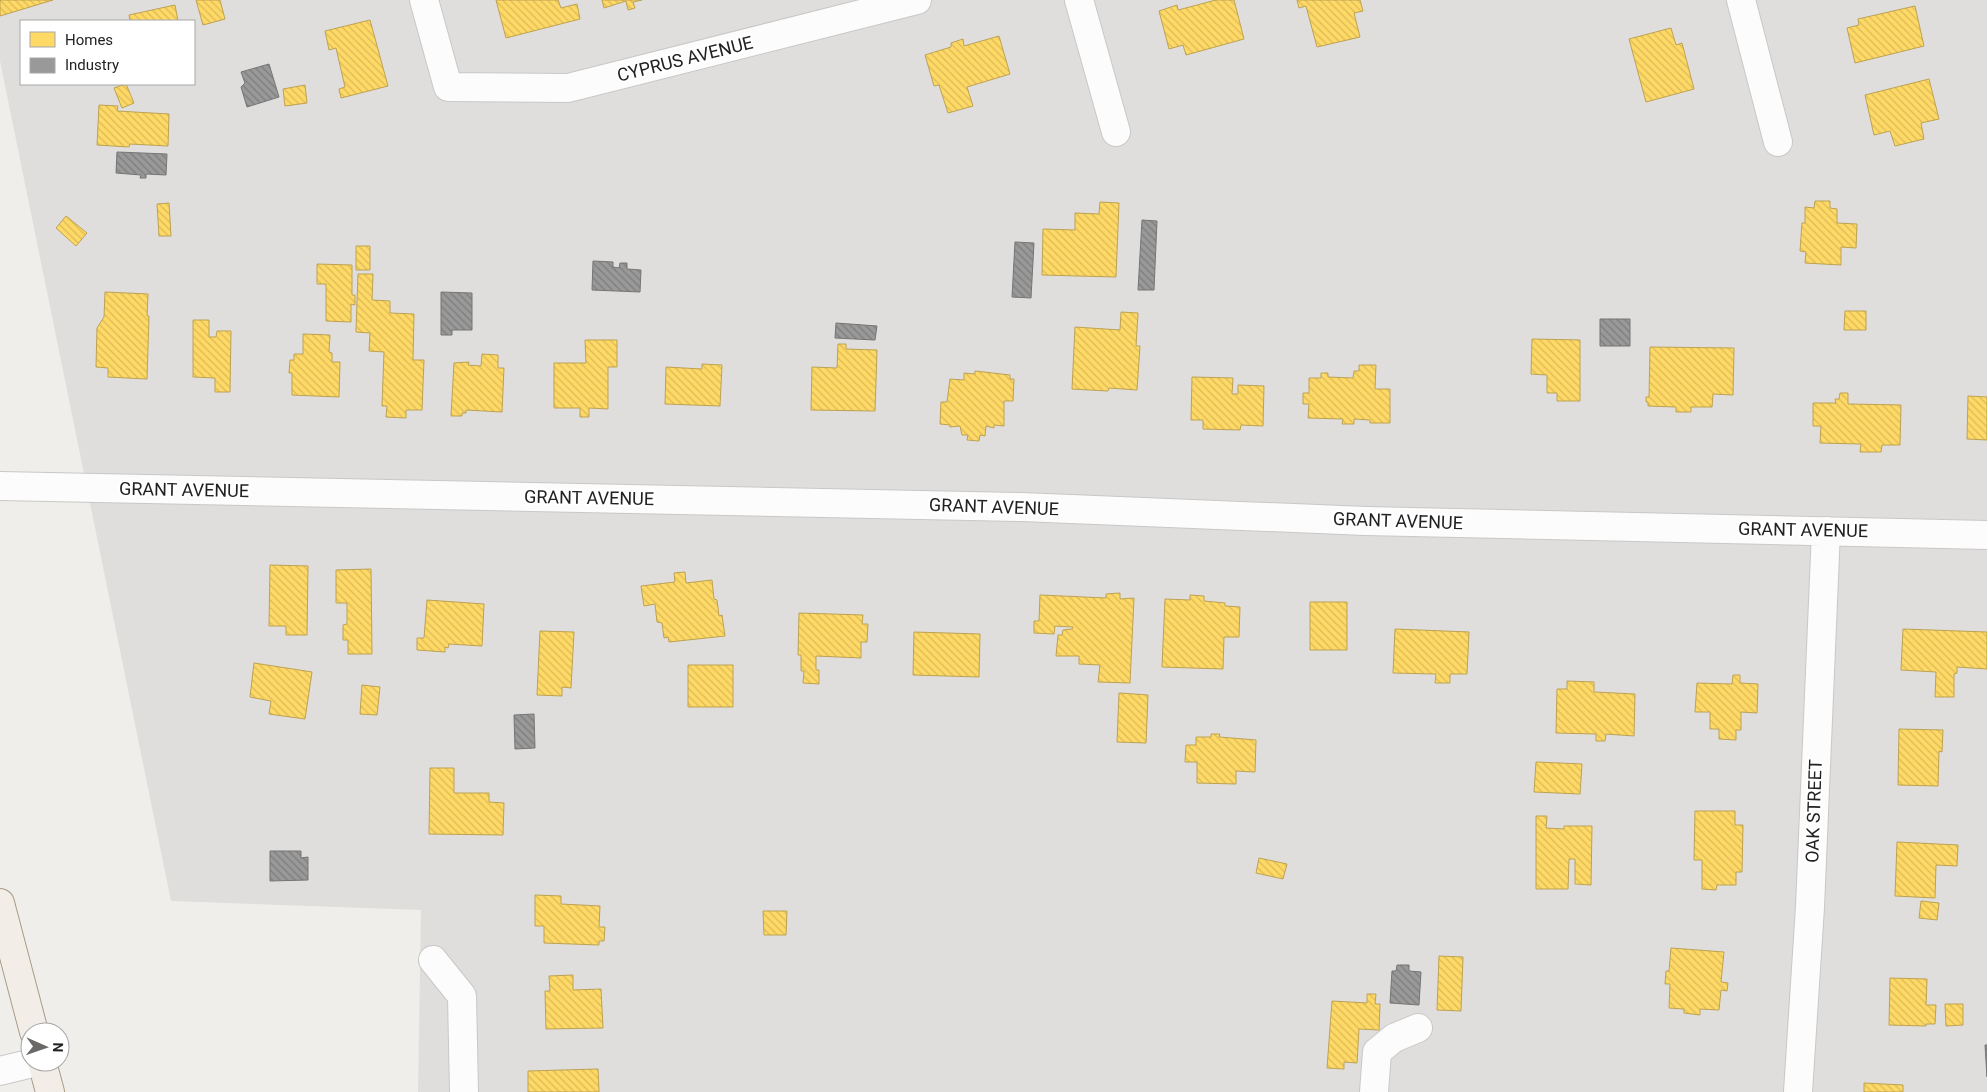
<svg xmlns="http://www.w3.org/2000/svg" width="1987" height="1092" font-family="Roboto,sans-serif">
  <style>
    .residential { fill: #dfdedc; fill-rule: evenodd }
    .homes { fill: url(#homes-back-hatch); stroke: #bda252 }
    .industry { fill: url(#industry-back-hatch); stroke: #757575 }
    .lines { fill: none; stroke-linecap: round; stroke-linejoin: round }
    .minor-casing { stroke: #c9c8c7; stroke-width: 30 }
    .major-casing { stroke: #a79c86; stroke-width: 30 }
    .minor { stroke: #fdfcfc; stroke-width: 28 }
    .major { stroke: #f3ede7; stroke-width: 28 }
    .labels { text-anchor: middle; stroke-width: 5; stroke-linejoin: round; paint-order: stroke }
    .street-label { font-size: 18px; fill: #222; stroke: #fff }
  </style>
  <defs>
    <pattern id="homes-back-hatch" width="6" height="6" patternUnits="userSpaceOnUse" patternTransform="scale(1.25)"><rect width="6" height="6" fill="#ffd966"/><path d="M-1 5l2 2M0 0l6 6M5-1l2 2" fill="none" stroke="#daba58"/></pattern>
    <pattern id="industry-back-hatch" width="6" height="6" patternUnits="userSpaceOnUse" patternTransform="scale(1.25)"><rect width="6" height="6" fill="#999"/><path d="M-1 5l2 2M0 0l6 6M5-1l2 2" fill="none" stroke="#7c7c7c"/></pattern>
  </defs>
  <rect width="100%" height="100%" fill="#f0eeeb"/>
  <!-- residential -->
  <path class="residential" d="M0,0H1987V1092H418L421,910L171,901L0,61ZM21,21H194V84H21Z"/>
  <!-- homes -->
  <path class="homes" d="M0,0H53L0,16Z
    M196,0H220L225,19L203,25Z
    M496,0H558L561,8L577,4L580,19L506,38Z
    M602,0H642L633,2L635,8L628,10L626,1L604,8Z
    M1216,0H1234L1244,39L1186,55L1183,45L1169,49L1159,11L1177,5L1178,10Z
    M1297,0H1360L1363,11L1354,13L1360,37L1317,47L1306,6L1299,8Z
    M175,5L178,21H130L129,15Z
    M1915,6L1924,46L1855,63L1847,28L1859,25L1858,19Z
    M370,20L388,86L341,98L339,89L345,87L336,48L329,50L325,31Z
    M1671,28L1676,45L1682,43L1694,89L1646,102L1629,39Z
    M999,36L1010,74L967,87L973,106L948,113L939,85L934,86L925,55L951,47V43L963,39L964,46Z
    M1929,79L1939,119L1921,123L1924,139L1895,146L1890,131L1874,135L1865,95Z
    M126,84L134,103L122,108L114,88Z
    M305,85L307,103L285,106L283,89Z
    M99,105L118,106L117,111L169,114L168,146L130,144L129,147L97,145Z
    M1815,201H1830V208L1837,209V223L1857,224L1856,248L1841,247V265L1805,263L1806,252L1800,251L1802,223H1805V207L1814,208Z
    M1100,202L1119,203L1116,277L1042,275L1043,229L1075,230V213L1099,214Z
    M169,203L171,236H159L157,204Z
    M66,216L87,233L76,246L56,228Z
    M356,246H370V270H356Z
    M317,264L352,265V295H355V305L351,304V322L326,321V284H317Z
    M358,274H373L372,300L390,301V313L414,314L413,360H424L422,410H406V418L386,417L387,406H382L384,352L369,351L370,333L356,332Z
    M105,292L148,294L147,316H149L147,379L108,377V368L96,367L97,328L104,317Z
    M1845,311H1866V330H1844Z
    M1121,312L1138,313L1136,346H1140L1137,390L1109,388L1108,391L1072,389L1075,327L1120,330Z
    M193,320H209V337H216L217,331H231L230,392H215V378L193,377Z
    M303,334L330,335L329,352L332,353V362H340L339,397L292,395V373H289L290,360H294V354H303Z
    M1532,339L1580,340V401H1557V393H1547V375L1531,374Z
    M585,340H617V367H608V409L589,408V417H580V408H554V363H586Z
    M838,344H846V349L877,350L875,411L811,410L812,367L837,368Z
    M1650,347L1734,348L1733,395L1713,394L1712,407H1691V412H1676V407L1648,406V402H1646V397H1649Z
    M482,354L498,355V368H504L502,412L466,410V413H462V416H451L454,363L469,362L468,365L481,366Z
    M702,364L722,365L720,406L665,404L666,367L702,369Z
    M1359,365H1376L1375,389H1390V423H1370V420L1354,419V424H1342L1343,419L1308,418L1309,404H1303V393H1309V378H1321V373H1328V377L1353,378L1354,371H1359Z
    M975,371L1010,375V379H1014L1013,401H1004V426L994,425V428L986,426L985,436L980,435L979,441L967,440L968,435H962L960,426L950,427V425L940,424L941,402H947L950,379L964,380V373L975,374Z
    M1192,377L1233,378L1232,394H1238V385L1264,386L1263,426L1241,425L1240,430L1203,429V420H1191Z
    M1840,393H1848V404L1901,405L1900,445H1882L1881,452H1860L1861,444L1820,443L1821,426H1813V403H1836L1835,399H1839Z
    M1968,396L1987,397V440L1967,439Z
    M270,565L308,566L307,635H286V626H269Z
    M371,569L372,654H348V640H343V625L347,624V603H336V570Z
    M685,572L686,583L712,580L714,599L717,600L719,616L722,615L725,636L669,642L668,637L664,638L662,623L657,622L655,604L644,606L641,586L675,582L674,573Z
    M1120,593V599L1134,598L1130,683L1098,682L1100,665L1079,664V656H1056L1058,635H1062L1063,630L1072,629L1073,627L1055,626L1054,634L1034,633V621H1039L1040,595L1106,598V594Z
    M1190,595L1204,596V601L1225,603V606L1240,607L1239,637H1224L1223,669L1162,667L1165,599L1190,600Z
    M427,600L484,604L482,646L449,644L448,648L445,647V652L417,650V638H424Z
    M1310,602H1347V650H1310Z
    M799,613L863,615L862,624H868L867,642H861V658L816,656V670H819V684L803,683L804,671H801V655H798Z
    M1395,629L1469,632L1467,674H1450V683H1435L1436,674L1393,673Z
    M1903,629L1987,632V669L1957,667V673L1954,674V697H1935L1936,672L1901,670Z
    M540,631L574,632L571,688L562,687V696L537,695Z
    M914,632L980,634L979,677L913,675Z
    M254,663L312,672L305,719L269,714L271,701L250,697Z
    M688,665H733V707H688Z
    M1733,675H1740V683L1758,684L1757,713L1741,712V730H1736V740L1719,739V729H1710V712H1695L1697,683L1732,684Z
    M1567,681L1594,682V692L1635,694L1634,736L1606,734L1605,741H1596V734L1556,733L1557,689H1567Z
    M362,685L380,687L377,715L360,714Z
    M1119,693L1148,695L1146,743L1117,742Z
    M1899,729L1943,730L1942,752L1939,751L1938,786L1898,785Z
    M1211,734H1220L1219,737L1256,740L1255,772L1236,771V784L1197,783V762H1185L1186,745H1196V737H1211Z
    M1536,762L1582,764L1580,794L1534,792Z
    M430,768H454V793H489V802L504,803L503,835L429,834Z
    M1695,811H1735V825H1743L1742,872H1736V885H1717L1716,890L1702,889V860H1694Z
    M1536,816H1547L1546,828L1564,829V826H1592L1591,885L1575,884V859H1569L1568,889H1536Z
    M1897,842L1958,845L1957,866L1936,865L1935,898L1895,896Z
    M1259,858L1287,864L1283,879L1256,873Z
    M535,895L561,896V904L600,906L599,927H605L604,941H599V945L544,943V926H535Z
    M1921,901L1939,903L1937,920L1919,918Z
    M763,911H787L786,935H764Z
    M1671,948L1724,952L1721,982L1728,983L1727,991L1721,990L1719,1010L1700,1009V1015L1684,1013V1009L1669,1008L1670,984H1665L1666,971H1669Z
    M1439,956L1463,957L1461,1011L1437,1010Z
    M573,975V990L601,989L603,1028L546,1029L545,991H550L549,976Z
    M1890,978L1927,979L1926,1005H1936L1935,1024H1926V1026L1889,1025Z
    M1367,994H1376L1375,1004H1380L1379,1030L1359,1029L1357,1063L1344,1062V1069L1327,1068L1332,1001L1367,1003Z
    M1945,1004H1963V1025L1946,1026Z
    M598,1069L599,1092H528V1071Z
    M1864,1083L1903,1085V1092H1864Z"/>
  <!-- industry -->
  <path class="industry" d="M269,64L279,97L247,107L241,87L245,83L241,72Z
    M117,152L167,154L166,175L146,174V178H140L141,175L116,173Z
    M1142,220L1157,221L1154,290H1138Z
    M1015,242L1034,243L1031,298L1012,297Z
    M593,261L613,262V267L619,268L620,263H627V269L641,270L640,292L592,290Z
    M441,292L472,293V330H452V335H441Z
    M1600,319H1630V346H1600Z
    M836,323L877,326L875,340L835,338Z
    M534,714L535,748L515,749L514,715Z
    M270,851H301V858L308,857V880L270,881Z
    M1397,965H1409V971L1421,972L1419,1005L1390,1003L1392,971H1396Z
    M1985,1045H1987V1077Z"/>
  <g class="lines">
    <defs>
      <path id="minor" d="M424,0L448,87L568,88L917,0
        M1079,0L1116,132
        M1741,0L1778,142
        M0,486L1022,507L1366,521L1987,535
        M433,960L462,996L464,1092
        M0,1071L37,1062
        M1374,1092L1377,1052L1394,1038L1418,1028
        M1798,1092L1810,907L1826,531"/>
      <path id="major" d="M0,903L34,1032
        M42,1062L50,1092"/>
    </defs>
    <!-- minor casing -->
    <use href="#minor" class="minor-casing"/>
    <!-- major casing -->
    <use href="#major" class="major-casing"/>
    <!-- minor -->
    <use href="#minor" class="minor"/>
    <!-- major -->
    <use href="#major" class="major"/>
  </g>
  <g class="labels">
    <!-- street labels -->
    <g class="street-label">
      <text transform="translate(685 59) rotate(-14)" y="6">CYPRUS AVENUE</text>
      <text transform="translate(184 490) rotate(1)" y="6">GRANT AVENUE</text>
      <text transform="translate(589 498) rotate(1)" y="6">GRANT AVENUE</text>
      <text transform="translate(994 507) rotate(2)" y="6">GRANT AVENUE</text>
      <text transform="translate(1398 521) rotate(2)" y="6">GRANT AVENUE</text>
      <text transform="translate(1803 530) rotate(1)" y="6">GRANT AVENUE</text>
      <text transform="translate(1814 811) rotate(-88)" y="6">OAK STREET</text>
    </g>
  </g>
  <!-- legend -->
  <rect x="20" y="20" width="175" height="65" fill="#ffffff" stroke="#a7a7a7"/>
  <rect x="30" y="32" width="25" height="15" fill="#ffd966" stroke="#a7a7a7"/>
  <text x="65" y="45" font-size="15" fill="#222222">Homes</text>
  <rect x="30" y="58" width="25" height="15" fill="#999999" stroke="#a7a7a7"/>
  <text x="65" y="70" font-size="15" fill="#222222">Industry</text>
  <!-- north arrow -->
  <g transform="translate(45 1047) rotate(92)"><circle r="24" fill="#ffffff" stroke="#a7a7a7"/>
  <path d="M0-4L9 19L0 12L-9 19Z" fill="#6a6968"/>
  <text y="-8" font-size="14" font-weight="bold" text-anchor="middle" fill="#222222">N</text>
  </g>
</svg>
